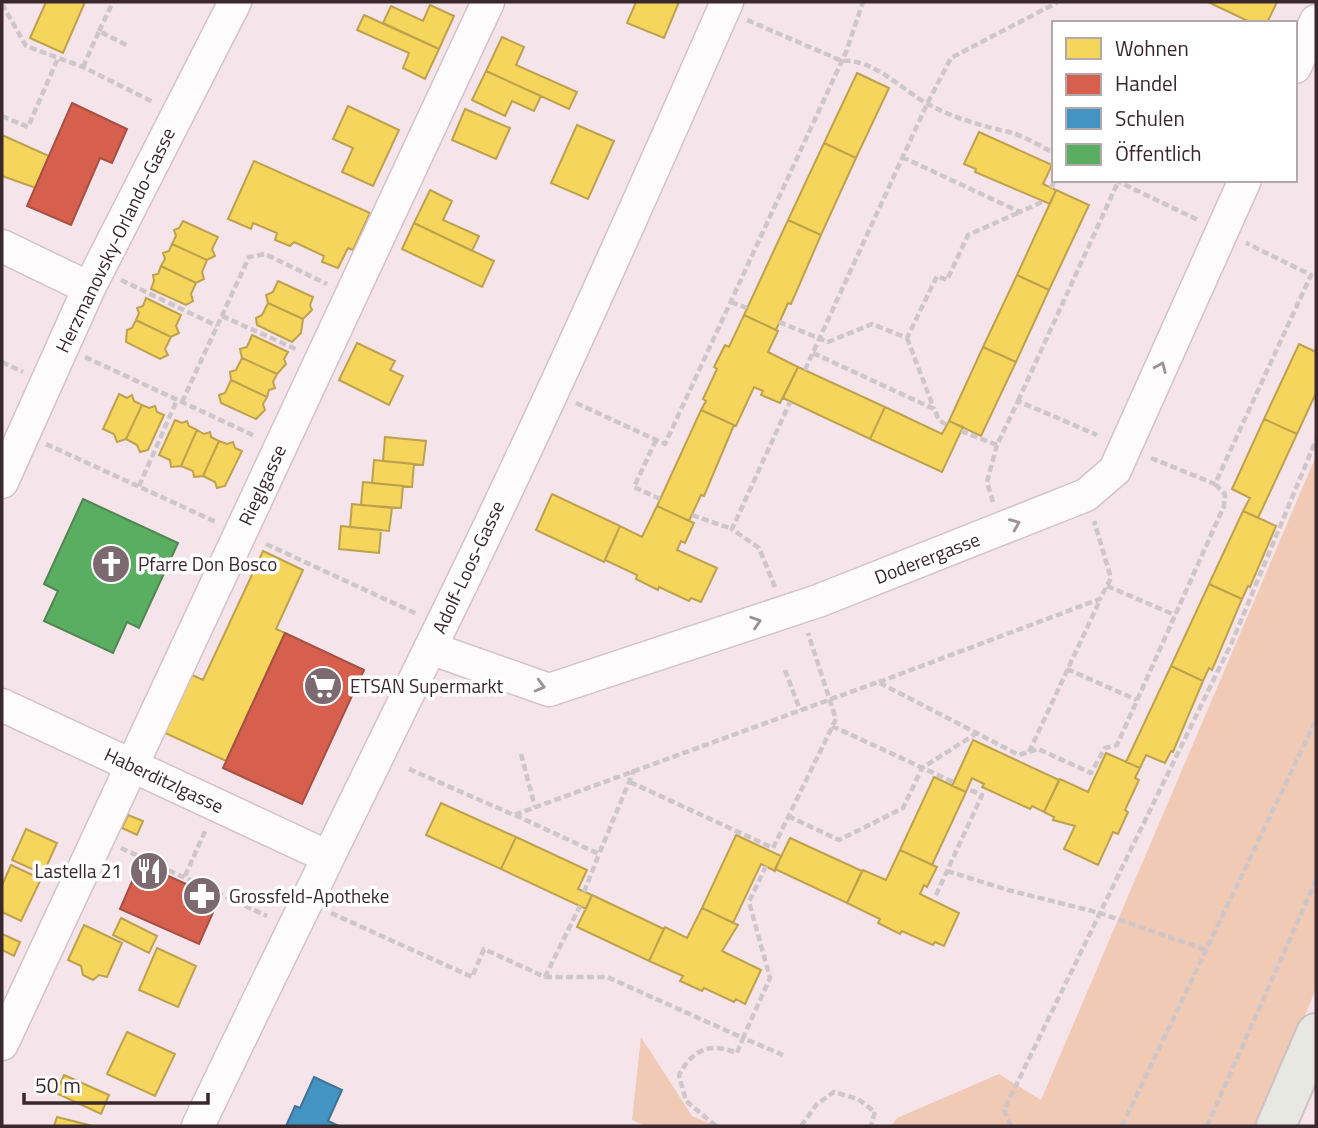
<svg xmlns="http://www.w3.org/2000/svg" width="1318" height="1128" font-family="'Titillium Web',sans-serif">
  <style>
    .green { fill: #f0cab4 }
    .homes { fill: #f6d55c; stroke: #bea14e; stroke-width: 2 }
    .shops { fill: #d6604d; stroke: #a84f44; stroke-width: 2 }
    .schools { fill: #4393c3; stroke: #417396; stroke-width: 2 }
    .public { fill: #5aae61; stroke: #518652; stroke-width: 2 }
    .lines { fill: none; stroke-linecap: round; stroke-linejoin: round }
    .minor-casing { stroke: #d3c3c8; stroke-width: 35 }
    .major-casing { stroke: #ccc2c6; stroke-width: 42 }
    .path { stroke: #cec6c9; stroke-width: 4.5; stroke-dasharray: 7 3.5; stroke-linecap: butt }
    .minor { stroke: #fefbfc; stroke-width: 32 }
    .major { stroke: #e8e8e2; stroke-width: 38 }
    .oneway { stroke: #9c9295 }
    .labels { text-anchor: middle; stroke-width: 7; stroke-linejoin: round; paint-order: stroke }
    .street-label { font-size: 19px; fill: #3b282e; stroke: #fff }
    .poi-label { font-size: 19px; fill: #3b282e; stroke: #fff; text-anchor: start }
  </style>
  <rect width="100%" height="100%" fill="#f5e5ea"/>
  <!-- green -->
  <path class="green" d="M1316,456V989L1258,1126H891L897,1118L999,1074L1041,1100Z
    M641,1037L692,1116L716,1126H646L632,1120Z"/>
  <!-- homes -->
  <path class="homes" d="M46,2H85L63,53L30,38Z
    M636,2H679L664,38L627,23Z
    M1208,2H1277L1267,23H1252Z
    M430,5L454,16L439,49L383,23L391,6L423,21Z
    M364,15L439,49L425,79L403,68L409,53L357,30Z
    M502,37L524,47L516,65L577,92L569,109L486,71Z
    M486,71L541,96L534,111L512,101L505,116L472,100Z
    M857,73L889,88L856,158L824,143Z
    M348,106L399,130L373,186L342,172L353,148L333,139Z
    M465,109L510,128L496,159L452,140Z
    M577,125L614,141L588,199L551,183Z
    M979,132L1052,165L1043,184L1056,190L1050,204L975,172L976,169L964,164Z
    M2,135L49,156L36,188L2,176Z
    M824,143L856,158L821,235L788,220Z
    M254,161L370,213L353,250L348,248L338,268L322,262L324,256L294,242L290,246L275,240L277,233L253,223L251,229L228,219Z
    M430,190L452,201L443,220L479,236L472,251L414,223Z
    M1056,190L1089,205L1049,290L1017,275Z
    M788,220L821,235L791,304L788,303L776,330L744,315Z
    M183,221L218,237L212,249L215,256L207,260L172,244L176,236L174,230L179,228Z
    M414,223L494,261L482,287L402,249Z
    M172,244L207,260L202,272L204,279L196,283L161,266L165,259L163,253L169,251Z
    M161,266L196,283L191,294L193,301L186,305L151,289L154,281L153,275L158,274Z
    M1017,275L1049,290L1016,362L983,347Z
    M278,281L313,297L310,305L312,310L303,319L268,303L266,295L273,292Z
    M146,298L181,315L176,326L179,333L171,337L136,320L139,313L137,308L143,306Z
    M268,303L303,319L301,333L292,342L257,325L256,318L262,315Z
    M744,315L778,331L768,352L798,367L780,403L761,395L763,391L754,387L736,426L701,410L706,401L703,399L717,369L714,367L725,345L729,347Z
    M136,320L171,337L165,349L168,355L160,359L126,342L127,330L132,328Z
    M252,335L288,352L284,359L286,364L277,374L242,358L240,349L247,347Z
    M357,343L395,361L390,370L403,376L389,405L339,380Z
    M1299,344L1316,352V393L1297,434L1264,419Z
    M983,347L1016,362L981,436L949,421Z
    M242,358L277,374L273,382L275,388L269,390L267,397L231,380L230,372L236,370Z
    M798,367L885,407L870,439L783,398Z
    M231,380L267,397L263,404L265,410L256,419L221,403L219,395L225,393Z
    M119,394L127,398L132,395L134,401L142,405L126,439L117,442L114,434L103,429Z
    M142,405L149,408L155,406L157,412L164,415L148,450L140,452L137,445L126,439Z
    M885,407L942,434L949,421L963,427L942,472L870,439Z
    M701,410L734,425L704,496L701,495L689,521L657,506Z
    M1264,419L1297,434L1258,518L1243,511L1250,498L1232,489Z
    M175,420L182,423L187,421L189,426L197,430L181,466L171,467L170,460L159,455Z
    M197,430L204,434L210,432L211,437L219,441L203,476L194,477L193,471L181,466Z
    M385,437L426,441L423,465L383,461Z
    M219,441L227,444L233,442L235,448L242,451L225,486L217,488L215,482L203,476Z
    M374,460L414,464L412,487L372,483Z
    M363,482L403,486L401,508L361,505Z
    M552,494L620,526L604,562L536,530Z
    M352,504L392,508L389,531L350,527Z
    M657,506L694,523L685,543L681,541L677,550L717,568L701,602L691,598L689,601L659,587L658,590L636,579L637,575L605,560L620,526L642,537Z
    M1243,511L1276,526L1250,587L1248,586L1242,599L1209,584Z
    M341,526L381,530L379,553L339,549Z
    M263,551L303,570L276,629L285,633L226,761L163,732L190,674L203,680Z
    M1209,584L1242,599L1212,670L1209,668L1203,681L1171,666Z
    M1171,666L1203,681L1173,752L1171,751L1165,763L1146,755L1140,768L1126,762Z
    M973,740L1059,780L1044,812L1032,806L1030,809L982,787L984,784L972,778L966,792L952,786Z
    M1106,753L1140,768L1135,778L1139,780L1125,810L1128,812L1118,834L1113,832L1098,865L1064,849L1075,826L1053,820L1054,817L1044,812L1060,779L1088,792Z
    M934,777L966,792L932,865L900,850Z
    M441,803L516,837L501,869L426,835Z
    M128,815L143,821L137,835L122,828Z
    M26,829L57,843L43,874L12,860Z
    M736,835L781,856L775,871L761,864L733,923L702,908Z
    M516,837L587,870L578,889L592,895L586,909L501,869Z
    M790,838L862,871L847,903L775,869Z
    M900,850L937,867L927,887L924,885L920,894L959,913L944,946L935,942L933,945L902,931L900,934L878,923L880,919L847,903L863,870L886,880Z
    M11,865L41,879L21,921L2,912V885Z
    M592,895L664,929L649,961L577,927Z
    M702,908L738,925L722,951L761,970L745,1004L736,999L734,1002L704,988L702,991L680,981L683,976L649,961L665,927L687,938Z
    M121,918L157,936L149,953L113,935Z
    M84,925L122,943L107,977L99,975L93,980L83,975L81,966L68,960Z
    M2,934L20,942L14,956L2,950Z
    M157,948L196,966L178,1007L139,990Z
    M127,1032L175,1054L155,1096L107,1074Z
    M64,1075L109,1095L101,1114L56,1093Z
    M57,1117L93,1126H54Z"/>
  <!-- shops -->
  <path class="shops" d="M72,103L127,129L112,163L100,158L71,225L27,206Z
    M285,633L364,670L302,804L223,768Z
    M140,863L219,899L199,944L120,909Z"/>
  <!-- schools -->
  <path class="schools" d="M314,1077L342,1090L328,1121L339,1126H286L295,1106L300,1108Z"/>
  <!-- public -->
  <path class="public" d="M83,499L178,543L139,628L127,622L113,653L44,621L58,591L44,584Z"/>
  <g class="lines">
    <defs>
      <path id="minor" d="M1295,67L1316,21
        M2,246L89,288
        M2,482L89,288L235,2
        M430,648L549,690L818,601L1086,495L1115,470L1245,180
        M2,705L326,856
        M2,1044L488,2
        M198,1126C278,959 359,793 441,626C542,421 635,211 727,2"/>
      <path id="major" d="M1276,1126L1316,1033"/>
    </defs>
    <!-- minor casing -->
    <use href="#minor" class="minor-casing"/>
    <!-- major casing -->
    <use href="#major" class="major-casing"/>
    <!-- path -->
    <path class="path" d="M2,4L26,46L83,67L153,102
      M747,20L842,61C873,58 902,90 928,104C953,118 982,126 1009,132C1024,136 1040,146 1054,153
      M99,31L113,2
      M83,67L99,31L128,46
      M2,116L28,127L58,58
      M902,157L1020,212L1044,201
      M1115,180L1198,220
      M1051,188L1055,180
      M121,280L217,326
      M731,302L747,308
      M222,316L298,350
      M779,322L828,342L872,324L907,338L937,276L947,280L968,235L1020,212
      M907,338L934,409
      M813,353L934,409L939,420L947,425
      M85,357L255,436
      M2,362L23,372
      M805,370L927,104L951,58L1058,2
      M1018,401L1118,182
      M182,402L249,257L265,254L327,284
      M576,403L665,444L846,52L863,2
      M961,431L997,445L1018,401L1097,435
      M656,440L634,487L660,499
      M46,444L216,522
      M1151,458L1215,484L1311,275L1246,243
      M139,486L177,400
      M993,502L987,482L997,445
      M692,515L732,529
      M266,544L417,614
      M1107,586L1175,615
      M775,587L759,548L732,529L790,402
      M1067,669L1137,700
      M785,670L800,710
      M879,682L1100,599L1111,578L1094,521
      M832,726L953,782
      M1029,752L1100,600
      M521,754L535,807
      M409,769L514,815L878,682L1019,755L1038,749L1091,773L1105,748L1117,745L1224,506L1225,494L1215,484
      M630,782L773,848L836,719L808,633
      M515,815L599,854L634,770
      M788,816L839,840L903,808L922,768L977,733
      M121,848L267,916
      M947,871L1008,890L1100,913L1206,950
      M185,876L206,829
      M584,892L599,854
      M936,895L982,795L968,789
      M331,913L472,977L484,949L545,977L580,906
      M545,977H607L743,1038L770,978L749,902L766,866
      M716,1126L686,1101L679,1075C693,1049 710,1042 737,1053L743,1038L783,1055
      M801,1126L817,1104L834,1092L858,1099L875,1112L871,1126
      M1011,1126L1004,1110L1232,642L1316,440
      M1122,1126L1316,720
      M1207,1126L1316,880"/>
    <!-- minor -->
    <use href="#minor" class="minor"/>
    <!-- major -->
    <use href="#major" class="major"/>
  </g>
  <!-- one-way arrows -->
  <defs><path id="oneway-chevron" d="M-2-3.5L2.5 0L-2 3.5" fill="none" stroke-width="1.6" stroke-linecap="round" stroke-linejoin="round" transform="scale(1.75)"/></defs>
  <g class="oneway">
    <use href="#oneway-chevron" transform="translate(1161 367) rotate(-66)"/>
    <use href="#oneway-chevron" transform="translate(1015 524) rotate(-22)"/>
    <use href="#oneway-chevron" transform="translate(756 622) rotate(-18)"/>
    <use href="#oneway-chevron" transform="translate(540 686) rotate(15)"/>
  </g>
  <!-- icons -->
  <defs>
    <symbol id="church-disc" viewBox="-11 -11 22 22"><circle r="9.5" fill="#7c6a70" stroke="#fff"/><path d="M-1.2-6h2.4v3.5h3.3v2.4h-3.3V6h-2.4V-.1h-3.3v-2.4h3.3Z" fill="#fff"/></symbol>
    <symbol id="supermarket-disc" viewBox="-11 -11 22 22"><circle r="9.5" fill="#7c6a70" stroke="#fff"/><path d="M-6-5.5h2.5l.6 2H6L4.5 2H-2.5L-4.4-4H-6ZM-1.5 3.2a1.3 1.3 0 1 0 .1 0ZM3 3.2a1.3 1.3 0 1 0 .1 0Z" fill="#fff"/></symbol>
    <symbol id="restaurant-disc" viewBox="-11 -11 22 22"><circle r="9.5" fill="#7c6a70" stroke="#fff"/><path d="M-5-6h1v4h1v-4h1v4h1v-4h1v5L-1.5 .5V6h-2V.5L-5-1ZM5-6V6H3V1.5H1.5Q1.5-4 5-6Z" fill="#fff"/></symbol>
    <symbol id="pharmacy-disc" viewBox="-11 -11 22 22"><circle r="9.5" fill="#7c6a70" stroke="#fff"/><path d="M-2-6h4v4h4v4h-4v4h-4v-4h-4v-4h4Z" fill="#fff"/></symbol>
  </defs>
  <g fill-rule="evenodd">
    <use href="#church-disc" x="89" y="542" width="44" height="44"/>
    <use href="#supermarket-disc" x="301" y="664" width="44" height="44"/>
    <use href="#restaurant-disc" x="127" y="849" width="44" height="44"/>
    <use href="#pharmacy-disc" x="180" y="874" width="44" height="44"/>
  </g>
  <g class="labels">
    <!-- street labels -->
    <g class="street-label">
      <text transform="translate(115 240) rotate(-64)" y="7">Herzmanovsky-Orlando-Gasse</text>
      <text transform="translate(262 485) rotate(-65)" y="7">Rieglgasse</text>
      <text transform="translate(927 558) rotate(-21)" y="7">Doderergasse</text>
      <text transform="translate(468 567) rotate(-65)" y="7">Adolf-Loos-Gasse</text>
      <text transform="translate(164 780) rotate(25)" y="7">Haberditzlgasse</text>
    </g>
    <!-- poi labels -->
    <g class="poi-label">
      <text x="138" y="571">Pfarre Don Bosco</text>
      <text x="350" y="693">ETSAN Supermarkt</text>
      <text x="122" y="878" text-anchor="end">Lastella 21</text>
      <text x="229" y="903">Grossfeld-Apotheke</text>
    </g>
  </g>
  <!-- border -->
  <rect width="1318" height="1128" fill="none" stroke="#3b282e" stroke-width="7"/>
  <!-- legend -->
  <rect x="1052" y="21" width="245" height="161" fill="#ffffff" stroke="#b1a9ab" stroke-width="2"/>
  <rect x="1066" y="38" width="35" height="21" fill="#f6d55c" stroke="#b1a9ab" stroke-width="2"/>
  <text x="1115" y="56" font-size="21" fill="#3b282e">Wohnen</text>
  <rect x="1066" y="74" width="35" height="21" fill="#d6604d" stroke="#b1a9ab" stroke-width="2"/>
  <text x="1115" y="91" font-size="21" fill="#3b282e">Handel</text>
  <rect x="1066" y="108" width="35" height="21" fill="#4393c3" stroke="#b1a9ab" stroke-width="2"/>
  <text x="1115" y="126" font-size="21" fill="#3b282e">Schulen</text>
  <rect x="1066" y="144" width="35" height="21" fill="#5aae61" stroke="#b1a9ab" stroke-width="2"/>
  <text x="1115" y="161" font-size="21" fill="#3b282e">Öffentlich</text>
  <!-- scale -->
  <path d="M24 1093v10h184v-10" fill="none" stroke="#3b282e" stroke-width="3.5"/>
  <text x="35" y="1093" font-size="21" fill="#3b282e" stroke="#ffffff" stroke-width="5" paint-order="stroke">50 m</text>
</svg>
